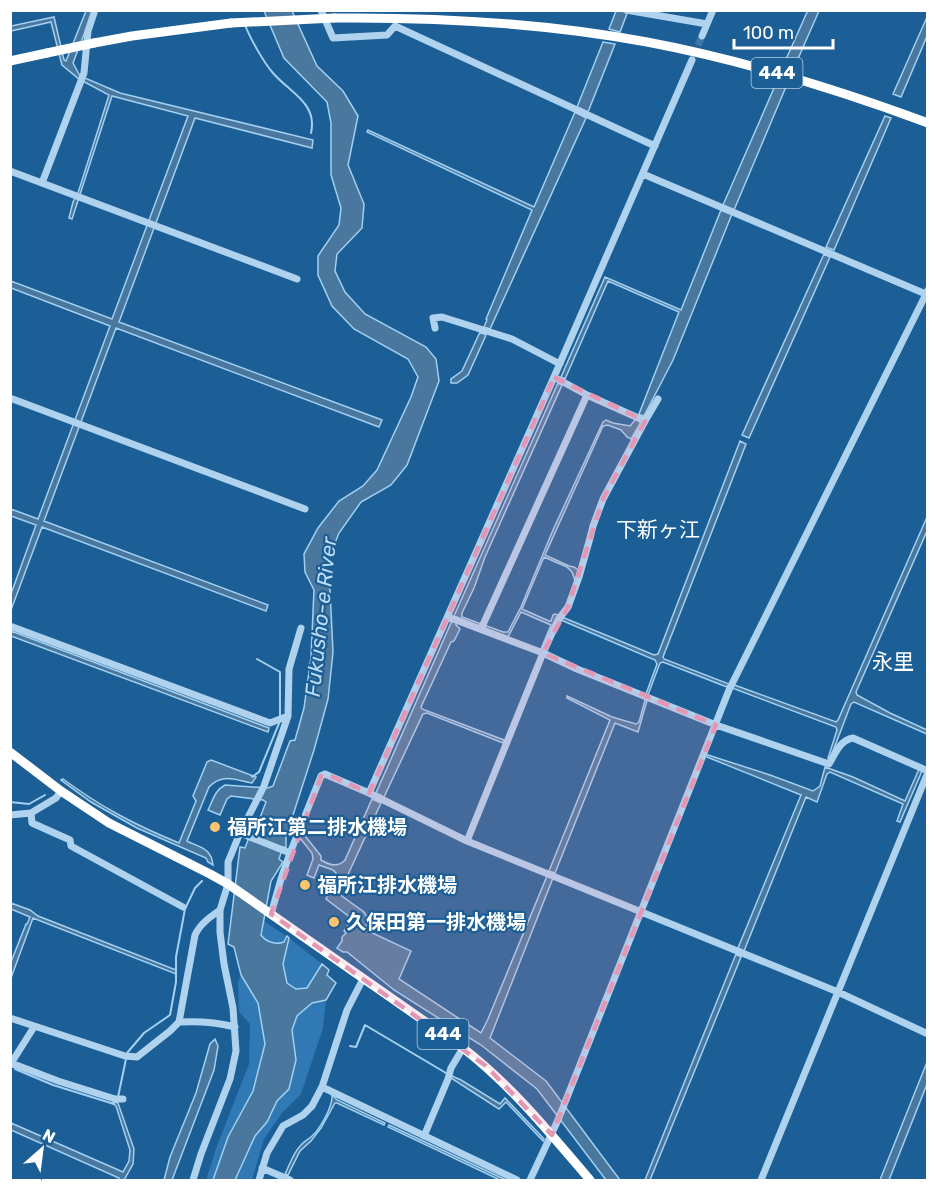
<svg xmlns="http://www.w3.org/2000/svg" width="938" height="1191" font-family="Rubik,'Noto Sans JP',sans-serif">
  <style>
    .green { fill: #3079b4 }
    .water { fill: #49779e; stroke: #a2d0f1; stroke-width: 1.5 }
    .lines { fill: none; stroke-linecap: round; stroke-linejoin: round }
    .stream { stroke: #a2d0f1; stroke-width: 2 }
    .minor-tunnel { stroke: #3e77a6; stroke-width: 7; stroke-dasharray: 7 3.5; stroke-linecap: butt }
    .minor { stroke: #afd3ef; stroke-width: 7 }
    .highway { stroke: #fff; stroke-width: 9 }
    .highway-bridge { stroke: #fff; stroke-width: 9 }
    .marked { fill: #e497b5; fill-opacity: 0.2; stroke: #e497b5; stroke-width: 4.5; stroke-dasharray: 12 8; stroke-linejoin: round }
    .poi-dot { fill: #ffc56d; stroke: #1c5f96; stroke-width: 2 }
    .labels { text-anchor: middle; stroke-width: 4.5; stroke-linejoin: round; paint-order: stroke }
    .shield { fill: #1c5f96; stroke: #bbcfe0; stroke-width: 1.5 }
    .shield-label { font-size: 18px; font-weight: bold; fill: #fff }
    .poi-label { font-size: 20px; font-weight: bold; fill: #fff; stroke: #1c5f96; text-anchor: start }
    .neighbourhood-label { font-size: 21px; fill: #fff; stroke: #1c5f96 }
    .water-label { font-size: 21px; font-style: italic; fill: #bbddf6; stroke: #1c5f96 }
  </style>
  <rect width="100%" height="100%" fill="#1c5f96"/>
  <!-- green -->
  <path class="green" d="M271,881L264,921L289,938L322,964L315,974L309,991L288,1004L261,969L256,900Z
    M232,916L260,1000L273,1055L218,1180H206L217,1146L249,1064L250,1024L239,1012L238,982L241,975L234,947L228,944Z
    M336,983L326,1000L323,1028L301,1094L282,1113L264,1139L252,1180H231L292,1016Z"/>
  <!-- water -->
  <path class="water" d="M808,10L819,11L793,70L783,66Z
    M86,11H93L73,63L80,76L120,93L313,140L312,148L195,118L119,322L382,420L379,427L116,328L44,521L268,605L266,611L42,527L11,610V594L36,525L11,516V509L38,519L110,326L11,288V281L112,319L188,116L112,96L72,219L69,218L73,202L78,193L109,95L79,79L62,65L51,22L11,31V26L54,17L64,60L66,61Z
    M264,11H292L317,66L343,91L358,116L348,165L364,204L362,228L337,254L335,271L345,292L365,314L426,347L436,359L439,381L407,465L391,485L361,502L339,533L326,565V580L330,590L333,652L328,699L314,750L293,815L294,822L321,856V860C329,865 338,868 345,860L372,799L381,803L339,894L364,912L367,917L366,930L411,951L399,979L481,1033L488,1019L547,876L553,878L490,1038L546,1081L620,1180H606L537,1089L481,1045L394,990L347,952H343L337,948L342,941V937L346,933L344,931L348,925L351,927L354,926L356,923L355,921L326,899L334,883L336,873L333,870L319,865L314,878L307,875L313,859L312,853L292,828L287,830L286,833V848L283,847L279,859L283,862L271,881L261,935C266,942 276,945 284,942L287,936L289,938L283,964L287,983L296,989L307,988L322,964L329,970L327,975L336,983L326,1000L312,1003L297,1016L292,1030L296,1060L289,1089L277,1101L267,1122L255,1136L235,1180H213L228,1137L253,1091L265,1044L258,1003L241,975L234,947L228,944L240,847L245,848L250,835L248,833L258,823L266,802L263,800L231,796L227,799L220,815L208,810C213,800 215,790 225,785L268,788L273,786L290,741L295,740L304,708L311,657L314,590L305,572L304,554L318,528L339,501L363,486L377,470L411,397L418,377L408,359L354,329L332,306L318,275V256L339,225L341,208L331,175V123L327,102L284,58Z
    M616,11H628L620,32L609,29Z
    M927,17V36L901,97L893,94Z
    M603,42L615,44L588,112L577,107Z
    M778,79L788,82L734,210L723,205Z
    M575,112L586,118L490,329L484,327L487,320L486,319L532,210L367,132L368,130L534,207Z
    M885,116L891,118L834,250L826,247Z
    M721,210L732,214L673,360L645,414L642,416L639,414L679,312L608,281L565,379L561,377L605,277L681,310Z
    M824,254L830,257L749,438L742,435Z
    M480,332L486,335L468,375L457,383H451V379L462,371Z
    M558,383L562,385L485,557L474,588L462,613V617L503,632H508L521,607L553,530L603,422L606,420L613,423L630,426L636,419L640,421V424L631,439L627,437L621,430L608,425L603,426L545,555L569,566L574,567L578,570L575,581L572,572L567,567L544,557L522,609L549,621H551L553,615L555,614L558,615L543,649H541L551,625L521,612L508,637L454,616Z
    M740,441L746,444L663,657L664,659L729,684L727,687L663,662L660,663L648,695L646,694L657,664L655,660L561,620L562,617L654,655L658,654Z
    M927,517V531L856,692L857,695L890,713L927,730V734L854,702L851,704L830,759L828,758L837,730L836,727L732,688L734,685L740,687L836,722L838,720Z
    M453,621L456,622V625L460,629L454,641L451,642L421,707L422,709L504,740L503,743L427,713L423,714L384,797L376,793L451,623Z
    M11,631L269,728L268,732L11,636Z
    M567,696L612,717L636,724L639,722L645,700L647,701L638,732L615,723L555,873L549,871L610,720L567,698Z
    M708,755L770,775L813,791L820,786L825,767L853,777L905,801L919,769L922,771L900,822L897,821L903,804L830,772L827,774L817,802L806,797L744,951L738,948L801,795L707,757Z
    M211,760L256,777L252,783C235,780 222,773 209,787L187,841C201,848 211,848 213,865L208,862L206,858L137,828L91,802L61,780L63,779C101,807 135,825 179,843L196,801L193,796L207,762Z
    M11,903L30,910L38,916L176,970V974L33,918L11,978V962L26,924H27L30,917L11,909Z
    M736,954L741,957L650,1180H645Z
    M215,1039L218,1046L214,1070L172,1180H164L170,1157L196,1093L210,1044Z
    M927,1062V1084L889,1180H880Z
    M452,1076L461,1080L500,1104L505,1098L544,1139L543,1141L506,1102L499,1109L451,1078Z
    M332,1095L337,1100L385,1123L384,1125L337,1103H335L321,1128L311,1141L300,1151L288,1175L285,1174C290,1164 293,1153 301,1145C304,1141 308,1140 312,1136C320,1129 333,1106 332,1095Z
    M115,1102L118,1103L134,1149L133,1164L124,1180H119V1178L11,1130V1123L123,1172L129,1161L130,1150L116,1106L112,1103Z
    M389,1125L506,1180H500L388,1127Z"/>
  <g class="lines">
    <!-- stream -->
    <path class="stream" d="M245,25C250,38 264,63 273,73C289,92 318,103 311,133
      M257,659L280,672V716
      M252,777L259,772L280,721
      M10,802L29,804L45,795
      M350,1046L356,1047L365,1025L446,1073
      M127,1053L144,1033L170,1015L176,982V957L185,909L195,888L202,881
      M15,1069L53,1085L114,1104
      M118,1097L126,1059"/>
    <!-- minor-tunnel -->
    <path class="minor-tunnel" d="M694,55L702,36"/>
    <!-- minor -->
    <path class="minor" d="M321,10L333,38L387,35L395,26L655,146
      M626,10L707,24
      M702,36L713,10
      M10,171L297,279
      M643,174L928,295
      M42,183L84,73L88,31L95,10
      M435,328L433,318L442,317L512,339L560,364
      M554,377L587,395L645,421
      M10,398L305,509
      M448,617L543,653L577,669L716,725L829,764C835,754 840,740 853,738L928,771
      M10,626L270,723L288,716
      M481,629L587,395
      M369,793L554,377L692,60
      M31,813L32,823L70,840L71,846L183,907
      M10,815L31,813L56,798L61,791
      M240,833L290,853L321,776L325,774L369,793L467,841L838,992L928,1034
      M467,841L543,653L558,620L568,607L579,577L590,538L593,526L603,499L645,421L658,399
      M271,914L281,879L290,853
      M10,1018L125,1056L137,1057L170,1031L179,1022L195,935C200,924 210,917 220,910
      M179,1022C198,1021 216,1022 235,1027
      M11,1063L58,1081L115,1099H123
      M10,1065L34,1027
      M322,1087L517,1180
      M424,1136L448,1079L451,1068L463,1048
      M262,1168L290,1180
      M193,1180L201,1154L230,1079L236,1051L233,1008L224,964L220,932V910L228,884V862L240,833L264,786L288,716L289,669L301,628
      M259,1180L267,1153L283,1126L303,1115L312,1106L322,1087L347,1010L363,979
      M530,1180L558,1120L729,690L928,290
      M761,1180L928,772"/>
    <!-- highway -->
    <path class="highway" d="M334,18C439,17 544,23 647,42C743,60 836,89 928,123
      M94,43L132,36L231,23
      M10,61L47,53
      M10,752L61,791L109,823L210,874L228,884L463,1048C513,1087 549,1132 590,1180"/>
    <!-- highway-bridge -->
    <path class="highway-bridge" d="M231,23L334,18
      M47,53L94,43"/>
  </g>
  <!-- marked area -->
  <path class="marked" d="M554,377L645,421L603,499L568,607L543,653L716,725L552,1135L486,1066L271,914L321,776H331L369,793Z"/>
  <!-- markers -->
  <g class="poi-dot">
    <circle cx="215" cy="827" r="6"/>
    <circle cx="305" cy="885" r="6"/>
    <circle cx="334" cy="922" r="6"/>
  </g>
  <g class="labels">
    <!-- shield labels -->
    <g class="shield">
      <rect x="751.5" y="58" width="51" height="30" rx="4.5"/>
      <rect x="417.5" y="1019" width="51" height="30" rx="4.5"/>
    </g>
    <g class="shield-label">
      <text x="777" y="79">444</text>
      <text x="443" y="1040">444</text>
    </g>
    <!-- poi labels -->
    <g class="poi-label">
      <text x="227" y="834">福所江第二排水機場</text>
      <text x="317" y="892">福所江排水機場</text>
      <text x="346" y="929">久保田第一排水機場</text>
    </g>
    <!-- neighbourhood labels -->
    <g class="neighbourhood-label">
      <text x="658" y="537">下新ヶ江</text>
      <text x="893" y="669">永里</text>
    </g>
    <!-- water labels -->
    <g class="water-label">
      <text transform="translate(321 617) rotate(-84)" y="7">Fukusho-e River</text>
    </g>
  </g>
  <!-- border -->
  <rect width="938" height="1191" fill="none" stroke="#ffffff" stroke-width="24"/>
  <!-- north arrow -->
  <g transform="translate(42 1149) rotate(28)" stroke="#1c5f96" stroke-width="4.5" paint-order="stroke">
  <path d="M0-4.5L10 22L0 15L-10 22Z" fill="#ffffff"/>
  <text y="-9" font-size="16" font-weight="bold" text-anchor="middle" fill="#ffffff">N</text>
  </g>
  <!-- scale -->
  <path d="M734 39v9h99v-9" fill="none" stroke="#ffffff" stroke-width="3"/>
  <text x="743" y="39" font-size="18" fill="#ffffff" stroke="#1c5f96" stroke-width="4.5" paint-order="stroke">100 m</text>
</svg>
